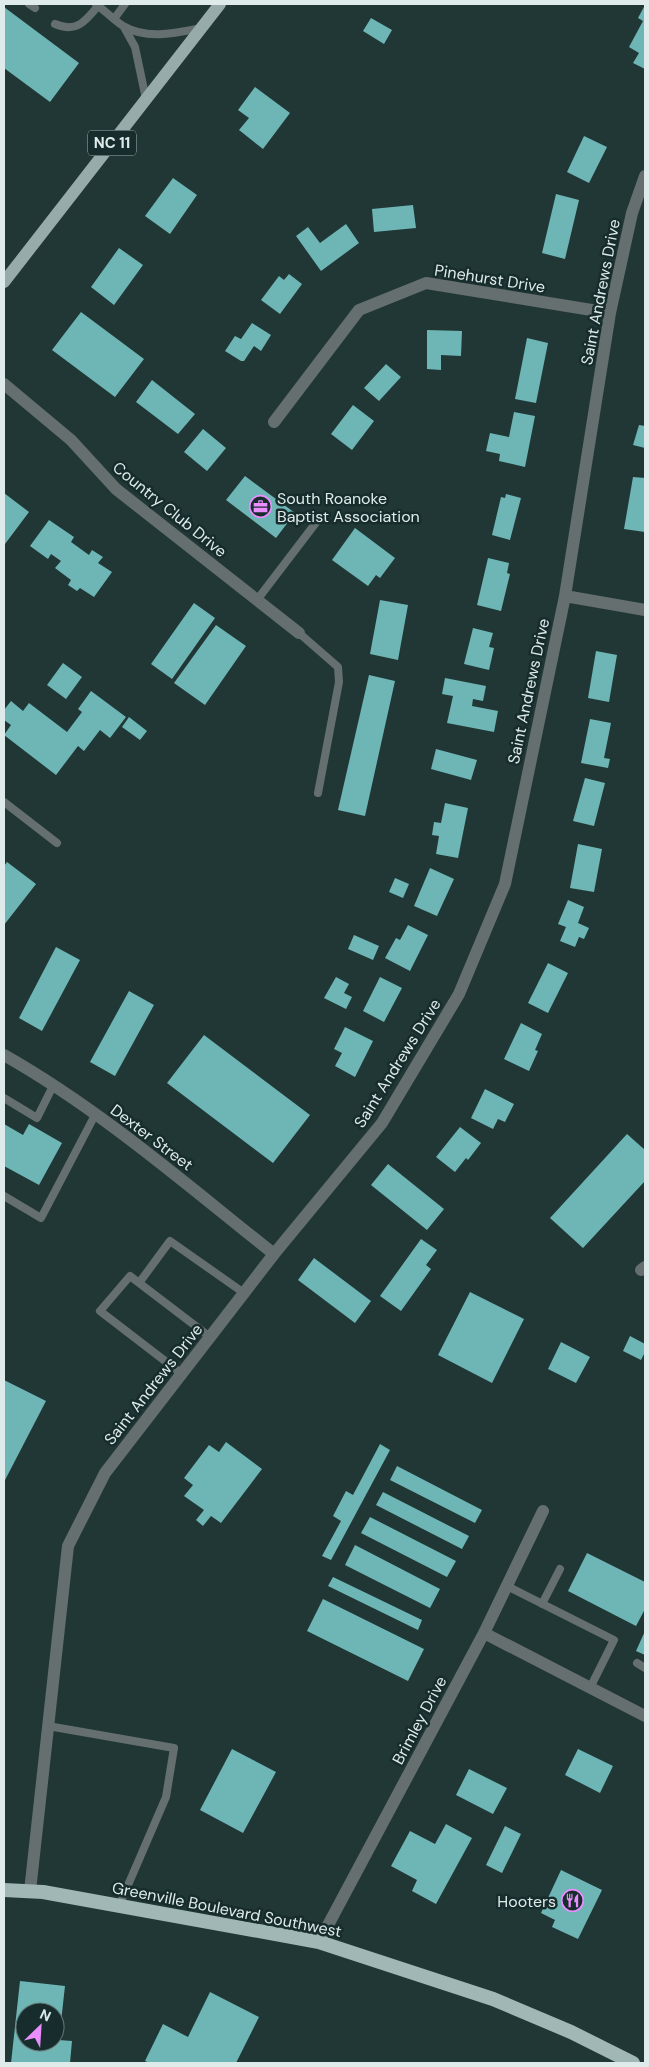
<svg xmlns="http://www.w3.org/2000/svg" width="649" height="2067" font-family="'DM Sans',sans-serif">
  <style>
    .building { fill: #6db6b5; fill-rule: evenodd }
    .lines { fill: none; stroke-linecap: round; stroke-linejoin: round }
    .service { stroke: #656f6f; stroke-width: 8 }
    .minor { stroke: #656f6f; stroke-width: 12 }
    .primary { stroke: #97abab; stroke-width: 12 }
    .trunk { stroke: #a0b7b6; stroke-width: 14 }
    .labels { text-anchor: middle; stroke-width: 5; stroke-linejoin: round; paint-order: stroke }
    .shield { fill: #172c2c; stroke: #a3b2b2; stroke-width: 1 }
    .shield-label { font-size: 15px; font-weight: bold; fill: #dfebeb }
    .street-label { font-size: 16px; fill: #dfebeb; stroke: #172c2c }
    .poi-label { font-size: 16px; fill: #dfebeb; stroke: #172c2c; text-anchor: start }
  </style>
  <rect width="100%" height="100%" fill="#213736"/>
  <!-- building -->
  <path class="building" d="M645,5V69L633,63L639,53L629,47L643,21L638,18Z
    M4,7L79,63L50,102L4,68Z
    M371,18L392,30L384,44L363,31Z
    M255,87L290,113L263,149L239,130L249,118L238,110Z
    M584,136L607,147L589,183L567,172Z
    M173,178L197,195L170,234L145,216Z
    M556,194L579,200L565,259L542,253Z
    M413,205L416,228L374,232L372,209Z
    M346,224L359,243L321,271L296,236L308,227L320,243Z
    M119,248L143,265L114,305L91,287Z
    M289,274L302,284L280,314L261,300L279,276L284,280Z
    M81,312L144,359L115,397L52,350Z
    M252,323L271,335L261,351L254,346L244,361H241L225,351L235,336L241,339Z
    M427,330L462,331L461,356L441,355V370L427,369Z
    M527,338L548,343L536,403L515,399Z
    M386,364L401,377L379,401L364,388Z
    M152,380L195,414L178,434L136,402Z
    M353,405L374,421L352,450L331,434Z
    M514,412L535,416L525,467L499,461L500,454L486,451L490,433L509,437Z
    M639,425L645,426V448L633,445Z
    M203,429L226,448L207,471L184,452Z
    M245,476L295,513L276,538L226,500Z
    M633,477L645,478V532L624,529Z
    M4,493L29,512L5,544L4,543Z
    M506,494L521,498L510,540L492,535L501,497L505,498Z
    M49,520L74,537L71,542L89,555L92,550L103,557L98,563L112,572L94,597L80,588L77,591L68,585L71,580L55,568L61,561L51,554L48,559L30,546Z
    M355,528L395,558L380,578L376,575L368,586L332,560Z
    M488,558L509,563L507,573L510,574L501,611L477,605Z
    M380,600L408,605L398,660L370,654Z
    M194,603L215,618L172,679L151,664Z
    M216,625L246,646L205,705L174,683Z
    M473,628L493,633L489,647L494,648L489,670L464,664Z
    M596,651L617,655L609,702L588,698Z
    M63,663L82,677L66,699L47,685Z
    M369,675L395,681L365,816L338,810Z
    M445,678L486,686L483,701L473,699L472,706L498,711L494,732L447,723L453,696L442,694Z
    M91,691L126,717L110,738L100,730L84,751L78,746L56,775L4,735L11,725L4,720V710L11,701L23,711L29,703L67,732L82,712L78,709Z
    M129,717L147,731L140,740L122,727Z
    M590,719L611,723L604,758L610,759L608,768L581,763Z
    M436,749L477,760L471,780L431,769Z
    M585,778L605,783L594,826L573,821Z
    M445,803L468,808L458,858L436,854L439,836L432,835L434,822L441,823Z
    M578,844L602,849L594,892L570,888Z
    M7,862L36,884L4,925V866Z
    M430,868L454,879L437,916L414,906Z
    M395,878L409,884L403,898L389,892Z
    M568,900L584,907L578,923L589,928L584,939L579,937L575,947L560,941L566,927L558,924Z
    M408,925L428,935L410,971L385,958L396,938L400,940Z
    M354,935L379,946L373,960L348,949Z
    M56,947L80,960L42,1031L19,1018Z
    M548,963L568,973L548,1013L528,1003Z
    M336,977L349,984L344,993L352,997L346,1009L324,998Z
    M380,977L402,988L384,1022L363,1011Z
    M129,991L154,1005L115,1076L90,1062Z
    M521,1023L542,1034L535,1050L538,1051L529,1071L504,1059Z
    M345,1027L373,1041L355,1077L335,1066L342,1053L334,1049Z
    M204,1035L310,1115L273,1163L167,1083Z
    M485,1089L514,1104L505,1122L498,1119L493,1129L471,1118Z
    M4,1124L23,1135L29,1124L62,1143L39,1185L4,1166Z
    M460,1127L481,1143L468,1160L466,1158L455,1172L436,1157Z
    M627,1134L645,1150V1181L583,1248L550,1218Z
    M388,1164L444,1209L427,1230L371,1185Z
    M421,1239L437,1250L426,1265L431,1269L401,1311L380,1296Z
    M314,1258L371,1301L355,1323L298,1280Z
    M470,1292L524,1319L492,1383L438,1355Z
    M630,1336L645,1344V1352L641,1360L623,1351Z
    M561,1342L590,1357L576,1383L548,1369Z
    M4,1380L46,1401L4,1482Z
    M226,1442L262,1469L221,1523L211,1516L203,1526L196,1520L204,1510L184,1496L193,1485L184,1478L209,1445L219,1452Z
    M380,1444L390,1450L331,1560L322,1556L341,1521L333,1516L346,1491L353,1495Z
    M397,1466L482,1510L475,1523L390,1480Z
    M383,1492L469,1536L462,1549L376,1505Z
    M370,1517L456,1561L447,1577L361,1533Z
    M355,1545L440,1589L430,1608L345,1565Z
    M587,1553L645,1582V1609L636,1626L568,1591Z
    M333,1577L422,1620L418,1630L328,1586Z
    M323,1599L424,1649L408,1681L307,1631Z
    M645,1631V1655L636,1651Z
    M232,1749L276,1772L243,1833L200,1810Z
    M578,1749L613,1766L600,1793L565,1775Z
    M469,1769L507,1788L493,1814L456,1795Z
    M446,1824L472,1838L436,1904L412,1891L417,1880L391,1866L410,1831L435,1844Z
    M505,1826L521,1834L502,1873L486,1865Z
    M561,1870L602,1890L578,1939L552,1927L555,1920L541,1913Z
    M20,1981L65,1986L59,2040L72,2041L70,2063H11ZM25,2012H55V2042H25Z
    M210,1992L259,2017L236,2063H150L145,2061L163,2024L188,2037Z"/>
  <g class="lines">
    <!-- service -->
    <path class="service" d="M29,4L35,8
      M96,4C105,11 114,20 123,26C147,40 176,33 201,28
      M114,19L125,4
      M55,24C76,33 85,22 98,6
      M124,27L135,47L146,99
      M257,600L318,520
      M299,633L338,667L339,682L318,793
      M4,802L57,843
      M4,1098L37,1118L54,1084
      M4,1196L41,1218L95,1115
      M139,1283L170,1241L244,1293
      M182,1374L100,1311L130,1276L210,1337
      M507,1586L614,1640L590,1688
      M542,1604L560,1569
      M637,1663L645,1668
      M48,1726L174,1748L166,1797L119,1906"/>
    <!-- minor -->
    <path class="minor" d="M4,384L71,440L116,489L299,633
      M274,422L359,310L426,283L610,313
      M565,596L645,610
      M4,1055C101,1110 187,1185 274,1254
      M641,1270L645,1267
      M484,1633L645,1716
      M30,1891L68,1546L105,1473L274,1254L382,1123L459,994L505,884L565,596L610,313L632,213L645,176
      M319,1942L484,1633L543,1511"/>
    <!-- primary -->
    <path class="primary" d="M4,282L220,4"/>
    <!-- trunk -->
    <path class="trunk" d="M4,1890L43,1892L319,1942L493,1999L571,2032L633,2063"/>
  </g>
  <!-- icons -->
  <defs>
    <symbol id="office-ring" viewBox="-11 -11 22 22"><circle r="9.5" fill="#172c2c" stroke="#ea8dfd" stroke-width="1.5"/><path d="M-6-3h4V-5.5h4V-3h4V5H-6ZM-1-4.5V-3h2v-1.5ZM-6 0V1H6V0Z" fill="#ea8dfd"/></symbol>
    <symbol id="restaurant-ring" viewBox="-11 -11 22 22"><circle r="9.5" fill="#172c2c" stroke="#ea8dfd" stroke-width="1.5"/><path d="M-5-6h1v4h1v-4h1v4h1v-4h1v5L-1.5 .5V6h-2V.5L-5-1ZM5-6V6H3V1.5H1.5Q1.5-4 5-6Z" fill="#ea8dfd"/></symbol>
  </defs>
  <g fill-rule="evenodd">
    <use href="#office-ring" x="248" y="494" width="25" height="25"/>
    <use href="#restaurant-ring" x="560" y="1888" width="25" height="25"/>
  </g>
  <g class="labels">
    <!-- shield labels -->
    <rect class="shield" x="88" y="130.5" width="48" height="25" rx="4"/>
    <g class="shield-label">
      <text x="112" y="148">NC 11</text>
    </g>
    <!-- street labels -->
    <g class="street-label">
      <text transform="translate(490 278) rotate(9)" y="6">Pinehurst Drive</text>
      <text transform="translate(600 292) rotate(-79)" y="6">Saint Andrews Drive</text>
      <text transform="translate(170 509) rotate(39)" y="6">Country Club Drive</text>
      <text transform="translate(528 691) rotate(-78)" y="6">Saint Andrews Drive</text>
      <text transform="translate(397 1063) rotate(-58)" y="6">Saint Andrews Drive</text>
      <text transform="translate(152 1137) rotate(37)" y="6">Dexter Street</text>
      <text transform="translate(153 1384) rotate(-52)" y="6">Saint Andrews Drive</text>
      <text transform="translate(419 1720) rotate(-62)" y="6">Brimley Drive</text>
      <text transform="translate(227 1909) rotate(11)" y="6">Greenville Boulevard Southwest</text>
    </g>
    <!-- poi labels -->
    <g class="poi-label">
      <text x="277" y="504">South Roanoke<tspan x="277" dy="18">Baptist Association</tspan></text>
      <text x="556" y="1907" text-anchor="end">Hooters</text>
    </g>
  </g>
  <!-- border -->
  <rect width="649" height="2067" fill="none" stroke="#dfebeb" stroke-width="10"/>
  <!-- north arrow -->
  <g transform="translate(40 2027) rotate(25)"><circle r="24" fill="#172c2c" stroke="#677878"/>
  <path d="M0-4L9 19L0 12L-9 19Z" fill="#ea8dfd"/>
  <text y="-8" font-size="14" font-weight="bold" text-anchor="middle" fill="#dfebeb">N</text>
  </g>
</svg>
